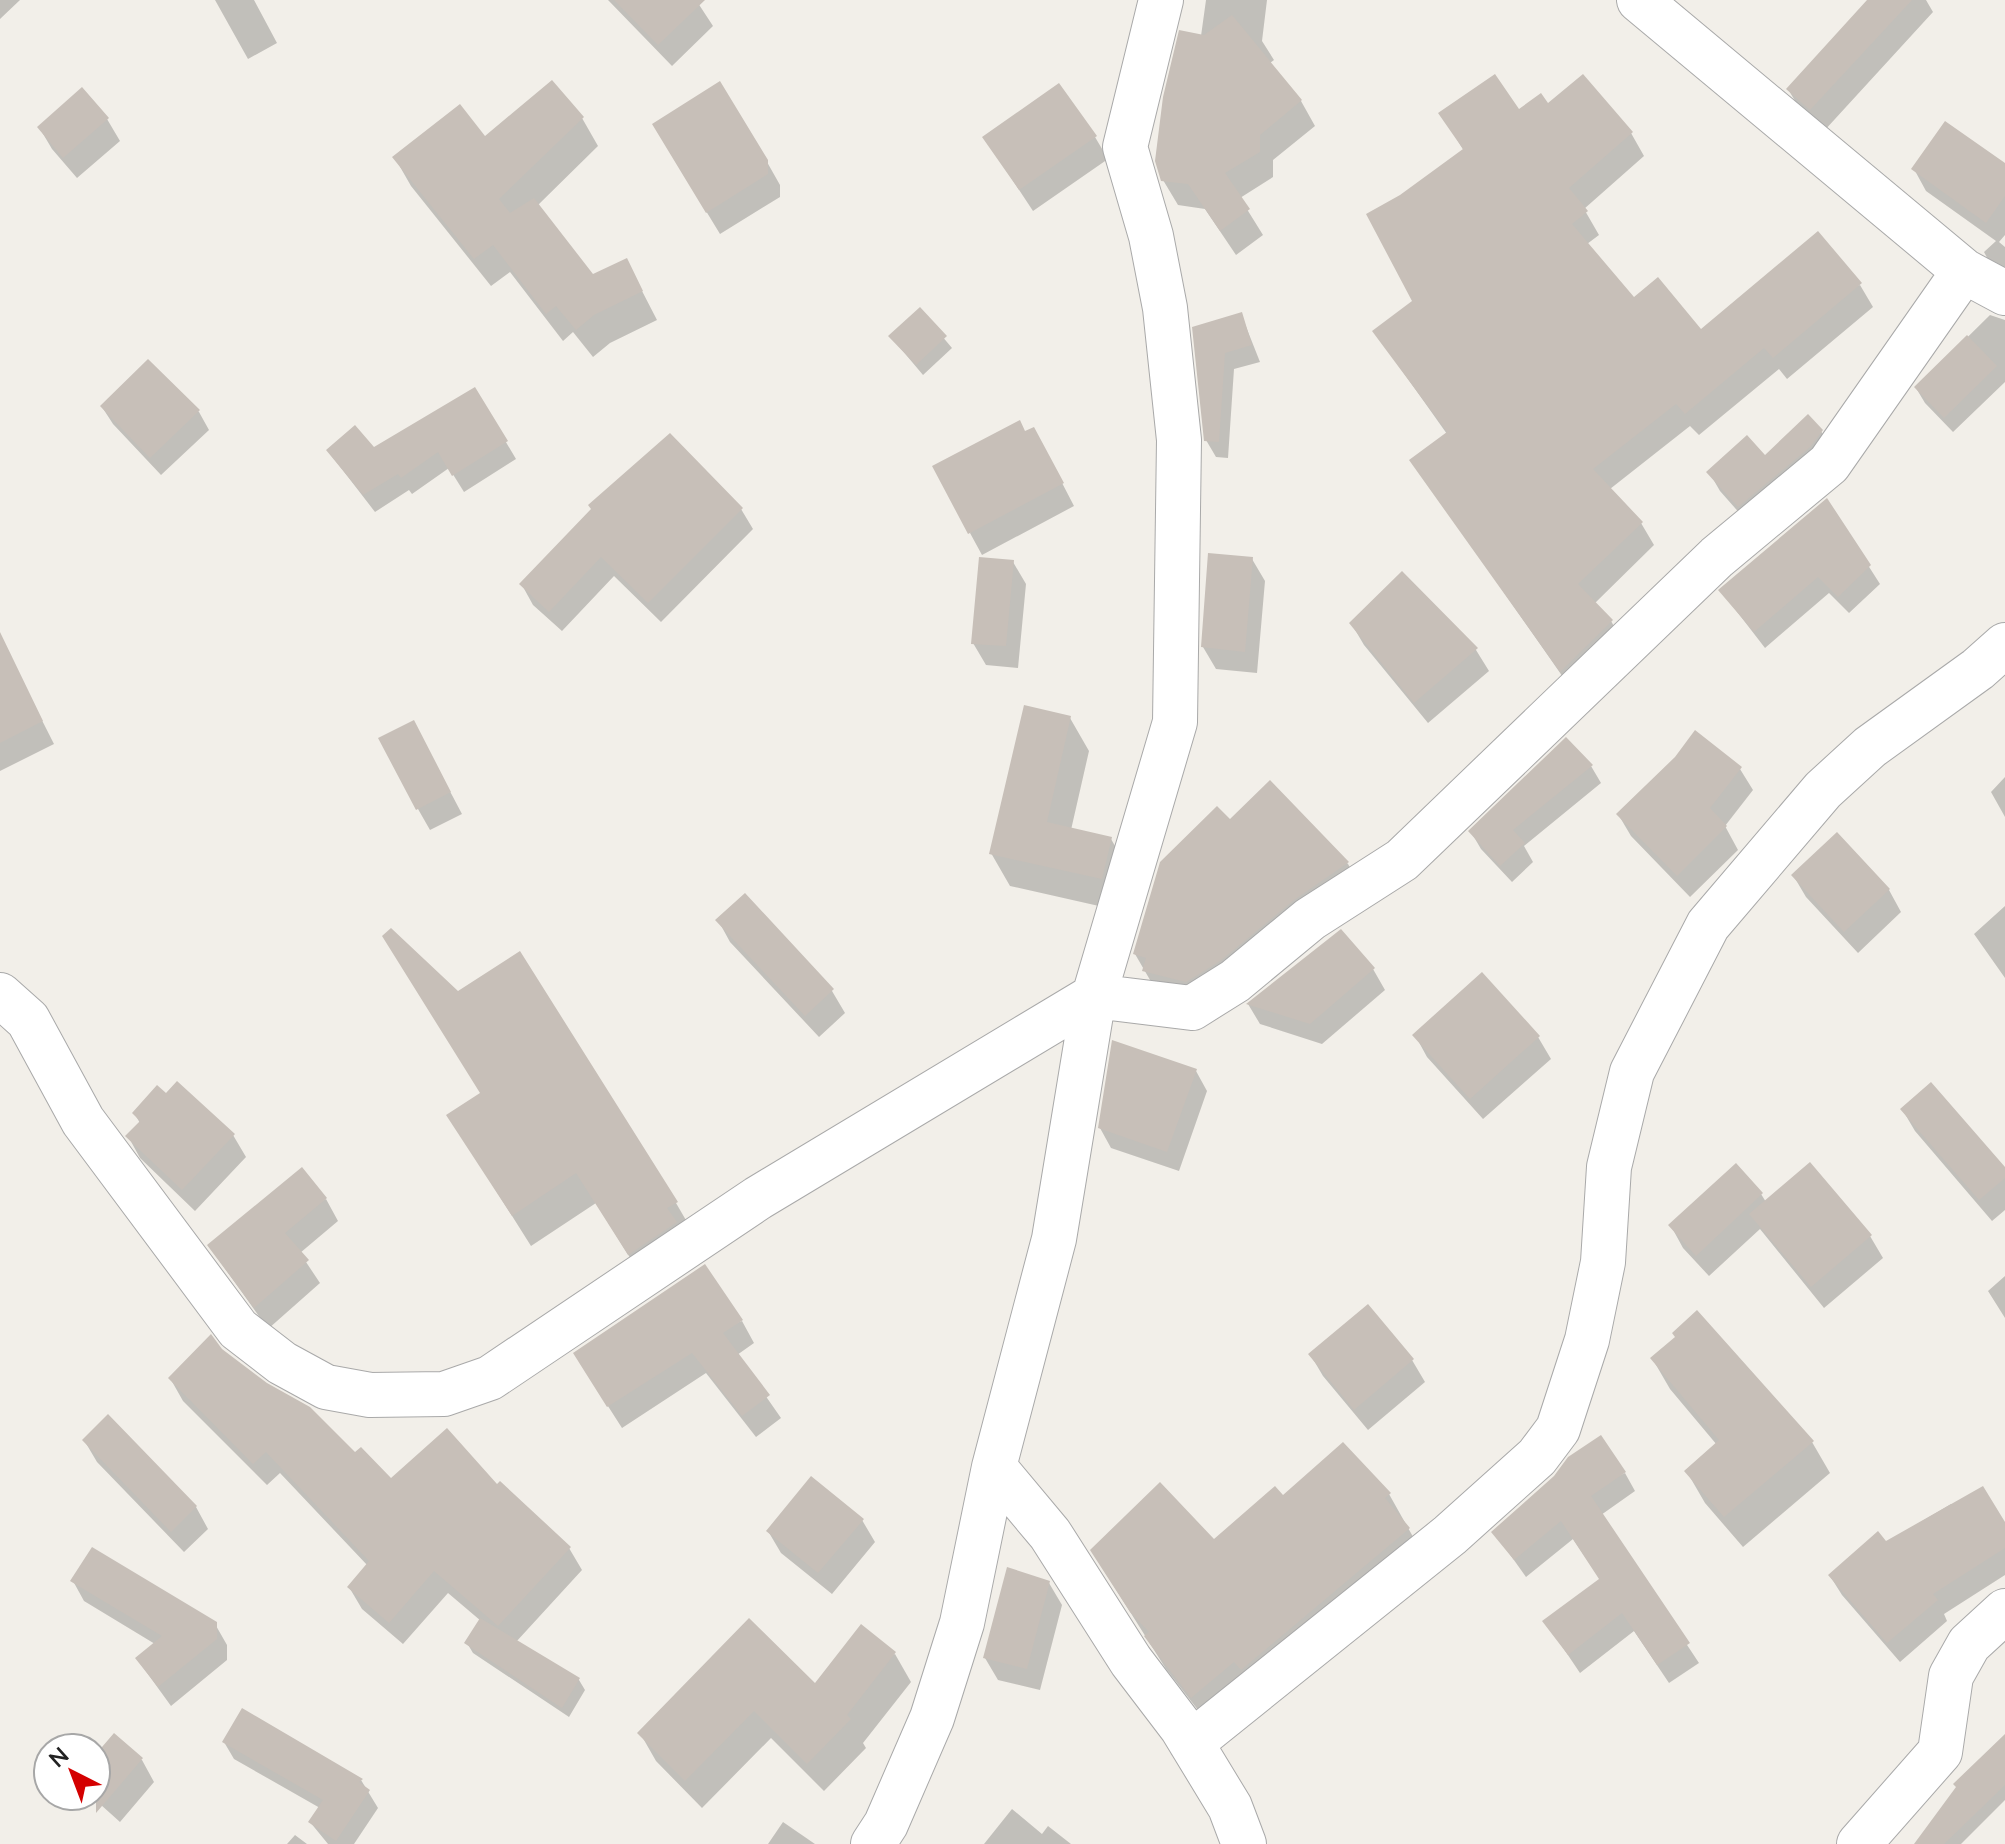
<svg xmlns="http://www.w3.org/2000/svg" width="2005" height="1844" font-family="Lato,sans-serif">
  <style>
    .shadow { fill: #0003 }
    .building { fill: #c7bfb8 }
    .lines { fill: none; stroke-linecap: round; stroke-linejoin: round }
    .street-casing { stroke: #a9a9a9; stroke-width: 46 }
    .street { stroke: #fff; stroke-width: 44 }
  </style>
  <rect width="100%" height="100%" fill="#f2efe9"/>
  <!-- shadow -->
  <path class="shadow" d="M0,0H20L0,19Z
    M215,0H254L277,43L248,59Z
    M608,0H696L713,26L672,66Z
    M1206,0H1267L1262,41L1274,60L1270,63L1301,101L1315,126L1273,160V177L1240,198L1263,235L1236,255L1205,209L1178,205L1163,180L1201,36Z
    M1870,0H1926L1933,12L1824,131L1801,111L1788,89Z
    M1548,106L1631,133L1644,156L1584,209L1599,235L1587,244L1634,300L1700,331L1860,285L1873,307L1787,379L1779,369L1699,435L1690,426L1610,489L1641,523L1654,545L1594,604L1611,621L1624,644L1574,693L1412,460L1447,434L1374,331L1415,302L1401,197L1464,151L1441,113L1518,112Z
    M582,118L598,146L537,206L593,276L626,260L657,320L610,343L593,357L573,332L563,341L510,272L491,286L411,186L395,158Z
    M107,119L120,141L77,178L52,149L39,127Z
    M1095,137L1108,159L1033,211L985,138Z
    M667,147L767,162L780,185V197L720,234Z
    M2005,165V235L1999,242L2005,247V275L1992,267L1984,252L1996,241L1926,191L1914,169Z
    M920,310L952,348L923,375L891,337Z
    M1241,314L1260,362L1234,369L1228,458L1216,457L1206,440L1194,328Z
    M1990,315L2005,320V382L1953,432L1925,403L1916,388Z
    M148,362L199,412L209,430L161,475L113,424L102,407Z
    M475,390L516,459L464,492L449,468L412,494L409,490L375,512L328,451L374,450Z
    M1821,431L1832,450L1750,525L1720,491L1709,472L1765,457Z
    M1025,434L1046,452L1074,506L982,555L970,533Z
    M670,436L741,509L753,529L661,622L614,576L562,631L533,605L522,585Z
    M1827,501L1880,584L1849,613L1829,593L1765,648L1721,591Z
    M1252,559L1265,581L1257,673L1216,669L1203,647Z
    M1013,562L1026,584L1018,668L986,665L973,643Z
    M1402,574L1476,650L1489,671L1428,723L1364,645L1351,623Z
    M15,667L54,744L0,771V674Z
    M1070,718L1089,751L1071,830L1111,839L1130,872L1121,911L1010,886L991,853Z
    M425,744L462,814L430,830L418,809Z
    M1591,766L1601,783L1524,846L1533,862L1512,882L1481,849L1471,832Z
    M1740,769L1753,790L1725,826L1738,850L1690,897L1631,836L1618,814Z
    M2005,777V817L1991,792Z
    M1270,783L1348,864L1360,885L1233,983L1157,992L1135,954L1230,822Z
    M1837,835L1889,890L1901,912L1858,953L1806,897L1793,875Z
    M745,895L832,991L845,1013L819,1037L730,942L718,920Z
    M2005,906V978L1974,934Z
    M1373,969L1385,990L1322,1044L1260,1024L1248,1004Z
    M1415,1035L1538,1037L1551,1059L1483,1119L1427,1057Z
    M1196,1071L1207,1091L1179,1171L1111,1148L1100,1128Z
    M482,1095L676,1203L694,1234L647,1285L596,1203L531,1246L449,1116Z
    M1902,1109L2005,1170V1210L1992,1221L1915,1131Z
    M134,1113L233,1135L246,1157L195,1211L140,1158L128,1136L140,1123Z
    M1761,1194L1766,1202L1870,1236L1883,1258L1824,1308L1760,1229L1709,1276L1683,1248L1671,1226Z
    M326,1199L338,1221L300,1253L320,1283L268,1329L209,1246Z
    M2005,1276V1318L1988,1291Z
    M742,1321L754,1343L737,1355L781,1418L756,1437L706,1373L622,1428L588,1375Z
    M221,1350L391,1481L497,1487L569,1548L582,1570L516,1642L579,1680L585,1690L569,1717L473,1653L467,1643L481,1621L448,1593L403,1644L362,1609L349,1587L368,1566L280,1473L267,1485L183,1401L170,1378Z
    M1310,1354L1412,1360L1425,1382L1368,1430L1323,1376Z
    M1652,1358L1812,1442L1830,1473L1743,1547L1705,1503L1687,1472L1717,1445L1670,1389Z
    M84,1440L196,1507L208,1529L184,1552L97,1462Z
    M1625,1473L1635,1491L1601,1515L1699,1663L1669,1683L1634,1631L1580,1673L1545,1621L1601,1580L1573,1539L1526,1577L1494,1532Z
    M1389,1494L1421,1551L1205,1719L1166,1669L1105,1572L1214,1542L1283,1498Z
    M1951,1504L2005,1526V1575L1944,1614L1947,1621L1900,1662L1842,1595L1830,1576Z
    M862,1520L875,1542L832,1594L781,1553L768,1531Z
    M73,1581L215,1624L227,1645V1660L171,1706L137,1659L155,1644L84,1601Z
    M1049,1583L1062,1605L1040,1690L998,1680L985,1658Z
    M895,1654L911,1682L863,1743L866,1748L824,1791L771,1738L702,1808L656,1761L640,1733L815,1686Z
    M224,1742L361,1780L378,1808L354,1844H328L310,1822L320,1808L234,1759Z
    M96,1757L142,1760L154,1782L120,1822L91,1796H96Z
    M2005,1767V1800L1961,1844H1917Z
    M1012,1809L1042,1834L1048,1826L1071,1844H984Z
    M783,1822L815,1844H768Z
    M295,1835L307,1844H287Z"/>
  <!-- building -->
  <path class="building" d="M614,0H705L658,45Z
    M1867,0H1912L1810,110L1786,89Z
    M1232,15L1302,100L1260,135V152L1225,173L1250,209L1220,231L1188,184L1161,181L1155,161L1163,97L1179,30L1204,35Z
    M1495,74L1519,109L1541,93L1548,103L1583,74L1633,132L1569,188L1588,211L1572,224L1634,297L1658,277L1701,329L1818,231L1862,283L1773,358L1764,348L1685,414L1676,404L1593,469L1643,522L1578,584L1613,620L1560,672L1409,460L1447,432L1372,331L1412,301L1366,214L1400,195L1463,149L1438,113Z
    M552,80L584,117L499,199L510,213L534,198L593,274L627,258L643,291L594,315L576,330L556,306L546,314L493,245L474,259L392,157L460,104L485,136Z
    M720,81L768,160V174L706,213L652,124Z
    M1059,83L1097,136L1019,190L982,137Z
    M82,87L109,118L63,158L37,127Z
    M1945,121L2005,163V196L1986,223L1911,169Z
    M920,307L947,336L916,365L888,336Z
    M1242,312L1252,345L1225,353L1219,442L1204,441L1192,327Z
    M1967,335L1997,366L1944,418L1914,387Z
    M148,359L200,410L150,458L100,406Z
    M475,387L508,441L452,476L438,452L401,478L398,474L363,495L326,450L355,425L374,447Z
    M1808,414L1823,430L1810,447L1738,507L1706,472L1747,435L1765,455Z
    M1020,420L1025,431L1034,427L1064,483L968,534L932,466Z
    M670,433L743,508L648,603L601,557L549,612L519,584L591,509L588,505Z
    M1827,498L1871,565L1838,597L1818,577L1754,632L1718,590Z
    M1208,553L1253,557L1245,652L1201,647Z
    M979,557L1014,560L1006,646L971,644Z
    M1402,571L1478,648L1414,703L1349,623Z
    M0,632L43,721L0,743Z
    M1024,705L1071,716L1047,822L1112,837L1102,879L989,854Z
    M414,720L451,792L416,810L378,738Z
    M1695,730L1742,767L1710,808L1727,826L1677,876L1616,814L1675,757Z
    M1566,737L1593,765L1513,830L1525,843L1500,866L1468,831Z
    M1270,780L1349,862L1294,900L1220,961L1186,982L1142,971L1146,958L1133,954L1160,862L1217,806L1230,819Z
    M1837,832L1890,889L1844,932L1791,875Z
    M745,893L834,989L805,1016L715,920Z
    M391,928L458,991L520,951L678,1202L667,1208L677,1222L628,1255L576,1173L512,1216L446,1115L480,1093L382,936Z
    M1341,929L1375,968L1310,1024L1246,1004Z
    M1482,972L1540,1036L1470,1099L1412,1035Z
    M1112,1040L1197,1069L1167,1152L1098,1128Z
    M177,1081L235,1134L182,1190L125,1136L140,1121L132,1113L157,1085L166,1093Z
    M1931,1082L2005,1167V1178L1979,1200L1900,1109Z
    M1810,1162L1872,1235L1811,1287L1749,1214Z
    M1736,1163L1763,1193L1696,1256L1668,1225Z
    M302,1167L327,1198L285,1233L309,1260L254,1308L207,1245Z
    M705,1264L743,1320L723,1333L770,1395L742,1416L692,1353L607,1407L573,1353Z
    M1368,1304L1414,1359L1354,1410L1308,1354Z
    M1697,1310L1814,1441L1724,1517L1684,1471L1719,1440L1650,1358L1675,1337L1672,1333Z
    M211,1334L222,1349L267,1383L310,1407L355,1452L361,1447L391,1478L447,1428L497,1484L500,1481L571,1547L498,1626L434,1571L389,1623L347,1587L369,1561L266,1452L253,1464L168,1378Z
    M108,1414L197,1506L171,1532L82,1440Z
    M1601,1435L1626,1472L1591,1496L1690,1643L1657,1665L1622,1613L1568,1655L1542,1621L1599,1579L1561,1521L1514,1560L1491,1532L1554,1476L1568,1457Z
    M1343,1442L1391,1493L1385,1498L1410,1528L1241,1670L1234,1662L1191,1698L1152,1647L1144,1636L1149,1632L1130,1612L1090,1550L1160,1482L1214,1539L1275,1486L1283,1495Z
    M811,1476L864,1519L818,1573L766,1531Z
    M1983,1486L2005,1522V1548L1933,1594L1938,1600L1887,1643L1828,1575L1878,1531L1886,1541Z
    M92,1547L217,1622V1639L158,1687L135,1658L162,1636L70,1581Z
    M1007,1567L1050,1581L1027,1669L983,1658Z
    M480,1618L580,1678L562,1708L464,1643Z
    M749,1618L815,1683L861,1624L896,1652L847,1715L851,1719L807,1764L754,1711L685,1781L637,1733Z
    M242,1708L363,1779L359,1782L370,1790L336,1841L308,1822L323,1800L222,1742Z
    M114,1733L143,1758L96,1813V1754Z
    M2005,1734V1785L1944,1844H1914L1956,1787L1953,1784Z"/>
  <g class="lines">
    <defs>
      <path id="street" d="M1639,0L1964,271L2005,293
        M0,995L28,1020L83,1121L238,1329L282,1363L326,1387L370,1395L444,1394L490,1378L758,1198L1094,996L1192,1008L1235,981L1310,919L1402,860L1717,557L1829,464L1964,271
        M994,1467L1050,1534L1131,1661L1182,1728L1230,1807L1244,1844
        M1191,1743L1450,1535L1537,1457L1558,1429L1587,1340L1603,1262L1609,1167L1632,1072L1708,925L1823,790L1870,747L1978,669L2005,645
        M873,1844L886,1824L932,1718L962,1623L994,1467L1054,1239L1094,996L1175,722L1179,440L1165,308L1151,236L1125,147L1161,0
        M1859,1844L1940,1752L1951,1676L1969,1644L2005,1611"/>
    </defs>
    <!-- street casing -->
    <use href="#street" class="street-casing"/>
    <!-- street -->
    <use href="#street" class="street"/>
  </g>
  <!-- north arrow -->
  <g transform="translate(72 1772) rotate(318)"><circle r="38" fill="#ffffff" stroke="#a7a7a7" stroke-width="2"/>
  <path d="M0-6L14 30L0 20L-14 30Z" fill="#d40000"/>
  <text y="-12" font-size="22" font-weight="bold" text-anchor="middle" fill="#222222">N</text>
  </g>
</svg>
